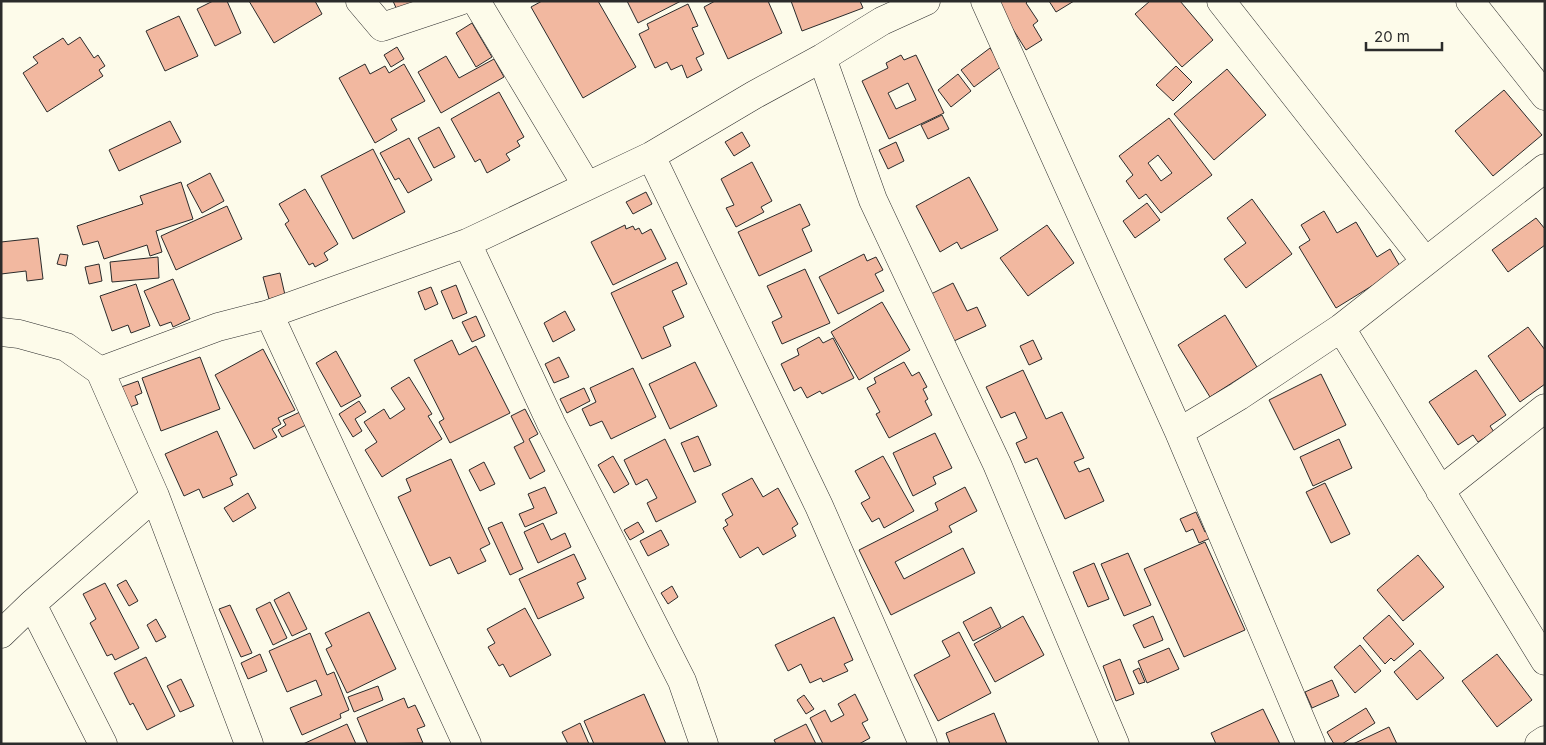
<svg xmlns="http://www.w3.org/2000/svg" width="1546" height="745" font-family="Inter,sans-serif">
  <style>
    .building { fill: #f2b8a0; stroke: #2b2b2b; fill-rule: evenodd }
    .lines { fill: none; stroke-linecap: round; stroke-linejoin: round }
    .minor-casing { stroke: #2b2b2b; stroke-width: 29 }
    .minor { stroke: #fdfbea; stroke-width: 28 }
  </style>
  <rect width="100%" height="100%" fill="#fdfbea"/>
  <!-- building -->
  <path class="building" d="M213,1H227L241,33L215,46L197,9Z
    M249,1H315L322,14L274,43Z
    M393,1H416L397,10Z
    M542,1H598L636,67L583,98L531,7Z
    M627,1H681L638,23Z
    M715,1H768L782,33L728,59L704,7Z
    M791,1H860L863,8L802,31Z
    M995,1H1028L1026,3L1038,21L1033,25L1042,40L1026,50Z
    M1049,1H1074L1056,12Z
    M1150,1H1180L1213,40L1182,67L1135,14Z
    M688,4L698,26L692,28L704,54L696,58L702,70L687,78L682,65L671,70L667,62L655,68L639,34L649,29L647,24Z
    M179,16L198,56L165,71L146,31Z
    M472,23L492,57L476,67L456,33Z
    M80,37L94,58L98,55L105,66L99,70L103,76L47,112L23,73L38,63L33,57L63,38L68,45Z
    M397,47L404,59L391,67L384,55Z
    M990,48L1002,66L974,87L961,70Z
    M901,55L904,60L916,55L944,113L889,139L862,81L888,68L886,63ZM908,83L916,100L896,109L888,93Z
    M446,56L459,78L494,59L504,77L441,113L418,72Z
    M365,64L370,74L385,66L389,73L404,64L425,101L391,119L397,130L375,143L339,78Z
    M1176,66L1192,82L1173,101L1156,85Z
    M1227,69L1266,115L1214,160L1174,114Z
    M958,74L971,91L951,107L938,90Z
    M1504,90L1542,135L1493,176L1455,131Z
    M499,92L524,137L517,141L520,146L506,154L510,160L487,173L480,159L475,162L451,119Z
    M942,115L949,129L928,139L921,125Z
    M1169,118L1212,175L1161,213L1146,194L1139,199L1126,181L1133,175L1119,156ZM1158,155L1172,173L1161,181L1148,163Z
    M170,121L181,142L119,171L109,150Z
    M439,127L455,157L434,168L418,138Z
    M742,132L750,146L734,156L725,142Z
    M409,138L432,180L408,193L399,178L395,180L380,153Z
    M896,142L904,161L888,169L879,150Z
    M373,149L405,212L353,239L321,176Z
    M752,162L772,201L761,207L764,212L736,227L726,208L734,205L721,179Z
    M210,173L224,201L202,213L187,185Z
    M969,177L998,230L961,249L957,242L940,252L916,206Z
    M181,182L193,219L156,231L162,252L150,256L147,245L104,259L98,241L83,245L77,226L143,204L140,196Z
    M305,189L338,244L324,253L328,260L315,267L313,263L309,265L285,224L289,221L279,204Z
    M646,192L652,204L633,214L626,202Z
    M1252,199L1292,254L1246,288L1224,259L1246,243L1227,218Z
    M1147,203L1160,220L1135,238L1123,221Z
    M800,204L810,225L802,229L812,251L759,276L738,232Z
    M227,206L242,239L176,270L161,236Z
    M1324,211L1337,233L1356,222L1377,257L1390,249L1401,268L1336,308L1299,247L1310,240L1301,225Z
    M1536,218L1545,229V245L1508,272L1492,250Z
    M625,225L626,229L633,226L635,230L639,228L642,234L651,229L666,259L613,285L591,242Z
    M1047,225L1074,263L1028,296L1000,258Z
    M38,238L43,279L27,281L26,271L1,274V242Z
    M60,254L68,255L66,266L57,264Z
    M864,254L867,261L876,257L883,270L875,274L884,291L838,314L819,277Z
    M158,257L159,278L112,282L110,262Z
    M677,262L687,284L672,291L684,317L663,327L671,346L642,359L611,293Z
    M99,264L102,281L89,284L85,267Z
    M805,269L830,323L782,344L772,322L782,317L767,286Z
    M280,273L285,295L269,299L263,277Z
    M173,279L190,319L173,327L171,322L160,326L144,291Z
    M953,283L967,311L977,307L986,326L954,341L931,294Z
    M136,284L150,326L131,333L128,325L112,331L100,296Z
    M456,285L467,313L453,319L441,291Z
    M431,287L438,304L425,310L418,292Z
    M882,302L910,350L859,380L831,332Z
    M565,311L575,330L553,342L544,323Z
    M1225,315L1257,367L1210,397L1178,345Z
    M476,316L485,336L472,342L462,322Z
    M1528,327L1545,350V384L1520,402L1488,356Z
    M819,337L823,343L833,338L854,378L822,394L820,391L807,398L801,387L794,391L781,364L799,355L797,349Z
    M452,340L459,355L476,346L510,413L450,443L439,422L444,419L414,360Z
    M1033,340L1042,359L1029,365L1020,346Z
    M263,349L295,410L278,418L281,424L272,429L277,437L254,449L215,375Z
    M336,351L361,396L341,407L316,363Z
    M200,357L220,409L161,431L142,378Z
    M559,357L569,377L554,383L545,364Z
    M695,362L717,406L670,429L649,384Z
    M904,362L912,376L919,372L927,387L923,389L928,399L925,401L932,415L889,438L876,414L880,412L867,388L876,383L874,378Z
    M633,368L656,417L611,439L602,421L590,426L582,409L596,402L590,388Z
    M1023,370L1046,419L1062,412L1084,458L1074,462L1079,472L1089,468L1104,501L1065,519L1037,458L1025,463L1016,443L1027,438L1015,412L1001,418L986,387Z
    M1476,370L1506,415L1490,426L1494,432L1478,442L1473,435L1458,445L1429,402Z
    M1321,374L1346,425L1294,450L1269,400Z
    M409,377L432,414L428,416L442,439L382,477L365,450L377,442L364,422L384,409L390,419L405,409L391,388Z
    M138,381L142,393L135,396L138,404L127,408L121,387Z
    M584,388L590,401L567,413L560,399Z
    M359,401L366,412L355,419L362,431L353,437L339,414Z
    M525,409L538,434L529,439L545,471L530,479L514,447L524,442L511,416Z
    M300,412L306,425L282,437L278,430L286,425L283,420Z
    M217,431L237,475L230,478L233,485L203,498L199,489L184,496L165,454Z
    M935,433L952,468L933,477L936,484L913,496L893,453Z
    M698,436L711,465L694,472L681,443Z
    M665,439L696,502L656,522L647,503L657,498L647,479L636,485L624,460Z
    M1339,439L1352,468L1313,486L1300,457Z
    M613,456L629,484L614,493L598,465Z
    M883,456L914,511L884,528L879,518L872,522L861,503L870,498L855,471Z
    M451,459L490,544L480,549L486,561L458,574L450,557L430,566L398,497L411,491L406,479Z
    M484,462L495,484L480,491L469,470Z
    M752,478L763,497L778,488L798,524L792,528L796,536L763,555L758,547L740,558L723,528L728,525L725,520L733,515L722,494Z
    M1325,483L1350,534L1331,543L1306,492Z
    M545,487L557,513L525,527L519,514L534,508L528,494Z
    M965,487L977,511L949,526L952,532L895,562L904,579L963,548L975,573L891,615L859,550L938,510L935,503Z
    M248,493L256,508L233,522L224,508Z
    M1196,512L1205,532L1210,530L1213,537L1199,543L1193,529L1186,532L1180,519Z
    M502,522L523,569L510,575L488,528Z
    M638,522L644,532L630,540L624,530Z
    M543,523L551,540L565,533L571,547L538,563L524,532Z
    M661,530L669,545L648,556L640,541Z
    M1205,542L1245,630L1184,657L1144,569Z
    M1128,553L1151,605L1124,616L1101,564Z
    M574,554L586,579L577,583L584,598L538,619L519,579Z
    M1418,555L1444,587L1403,621L1377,590Z
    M1094,563L1109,599L1088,607L1073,572Z
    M126,580L138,601L129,606L117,585Z
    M105,583L139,648L115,660L112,654L107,656L90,623L96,619L83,594Z
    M672,586L678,597L668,604L661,593Z
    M289,592L307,629L292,636L274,600Z
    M270,602L287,638L273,645L256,609Z
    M230,605L252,653L241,657L219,609Z
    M991,607L1001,627L973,641L963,622Z
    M525,608L551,655L510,677L503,664L499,666L488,647L495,643L487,629Z
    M369,612L396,669L347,693L326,649L332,646L325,633Z
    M1389,615L1414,644L1394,661L1391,658L1385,664L1363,638Z
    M1023,616L1044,655L995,682L974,644Z
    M1153,616L1163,640L1144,648L1133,625Z
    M834,617L853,660L844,664L848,671L823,682L821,678L810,683L801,664L788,671L775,645Z
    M156,619L166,637L156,642L147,625Z
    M959,632L991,693L938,721L914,675L950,656L942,641Z
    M310,633L327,675L334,672L349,710L340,714L341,718L302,735L290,708L322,695L316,680L287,692L269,651Z
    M1360,645L1381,671L1355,693L1334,667Z
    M1169,648L1179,669L1147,683L1138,661Z
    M1420,650L1444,678L1417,700L1394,672Z
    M260,654L267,671L248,679L241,663Z
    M1497,654L1532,700L1497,727L1462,681Z
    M146,657L175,716L147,730L133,703L130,705L114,673Z
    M1120,659L1134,694L1116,701L1103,666Z
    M1139,668L1145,682L1139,684L1133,671Z
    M181,679L194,706L180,712L167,686Z
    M1332,680L1339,696L1312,708L1305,692Z
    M378,686L383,700L354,712L348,697Z
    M644,694L666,744H594L584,721Z
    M855,694L868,720L862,723L870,738L859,744H823L810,718L825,710L831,722L844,715L838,704Z
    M804,695L814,709L806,714L797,700Z
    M404,698L408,708L415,705L425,726L417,729L423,743L368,744L357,718Z
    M1366,708L1375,723L1342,744H1334L1327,732Z
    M1263,709L1280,744H1216L1211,733Z
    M994,713L1007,744H950L946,733Z
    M580,723L589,744H568L562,732Z
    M347,724L356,744H303Z
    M806,724L816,744H776L774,740Z
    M1389,727L1397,744H1353Z"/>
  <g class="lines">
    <defs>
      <path id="minor" d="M360,1L382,27L460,1
        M476,1L587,186
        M985,1L1179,432L1311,744
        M1221,1L1425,261
        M1470,1L1545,96
        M822,58L873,200L997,464L1115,744
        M651,156L819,506L923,744
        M467,243L551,423L682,681L704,744
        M269,314L467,744
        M1341,328L1545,661
        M1,332L19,334L66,347L100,371L155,496L249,744
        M100,371L218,327L269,314L467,243L651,156L754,95L822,58L882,21L926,1
        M1179,432L1239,396L1341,328L1545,168
        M1440,491L1545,408
        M32,604L155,496
        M1,634L32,604L103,744
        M1539,744L1545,740"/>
    </defs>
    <!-- minor casing -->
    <use href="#minor" class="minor-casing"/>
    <!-- minor -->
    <use href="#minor" class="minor"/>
  </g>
  <!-- border -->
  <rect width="1546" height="745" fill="none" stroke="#2b2b2b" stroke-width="5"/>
  <!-- scale -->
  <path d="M1366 42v8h76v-8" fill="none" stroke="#2b2b2b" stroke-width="2.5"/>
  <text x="1374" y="42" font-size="15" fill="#2b2b2b" stroke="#fdfbea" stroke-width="4" paint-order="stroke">20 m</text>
</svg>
